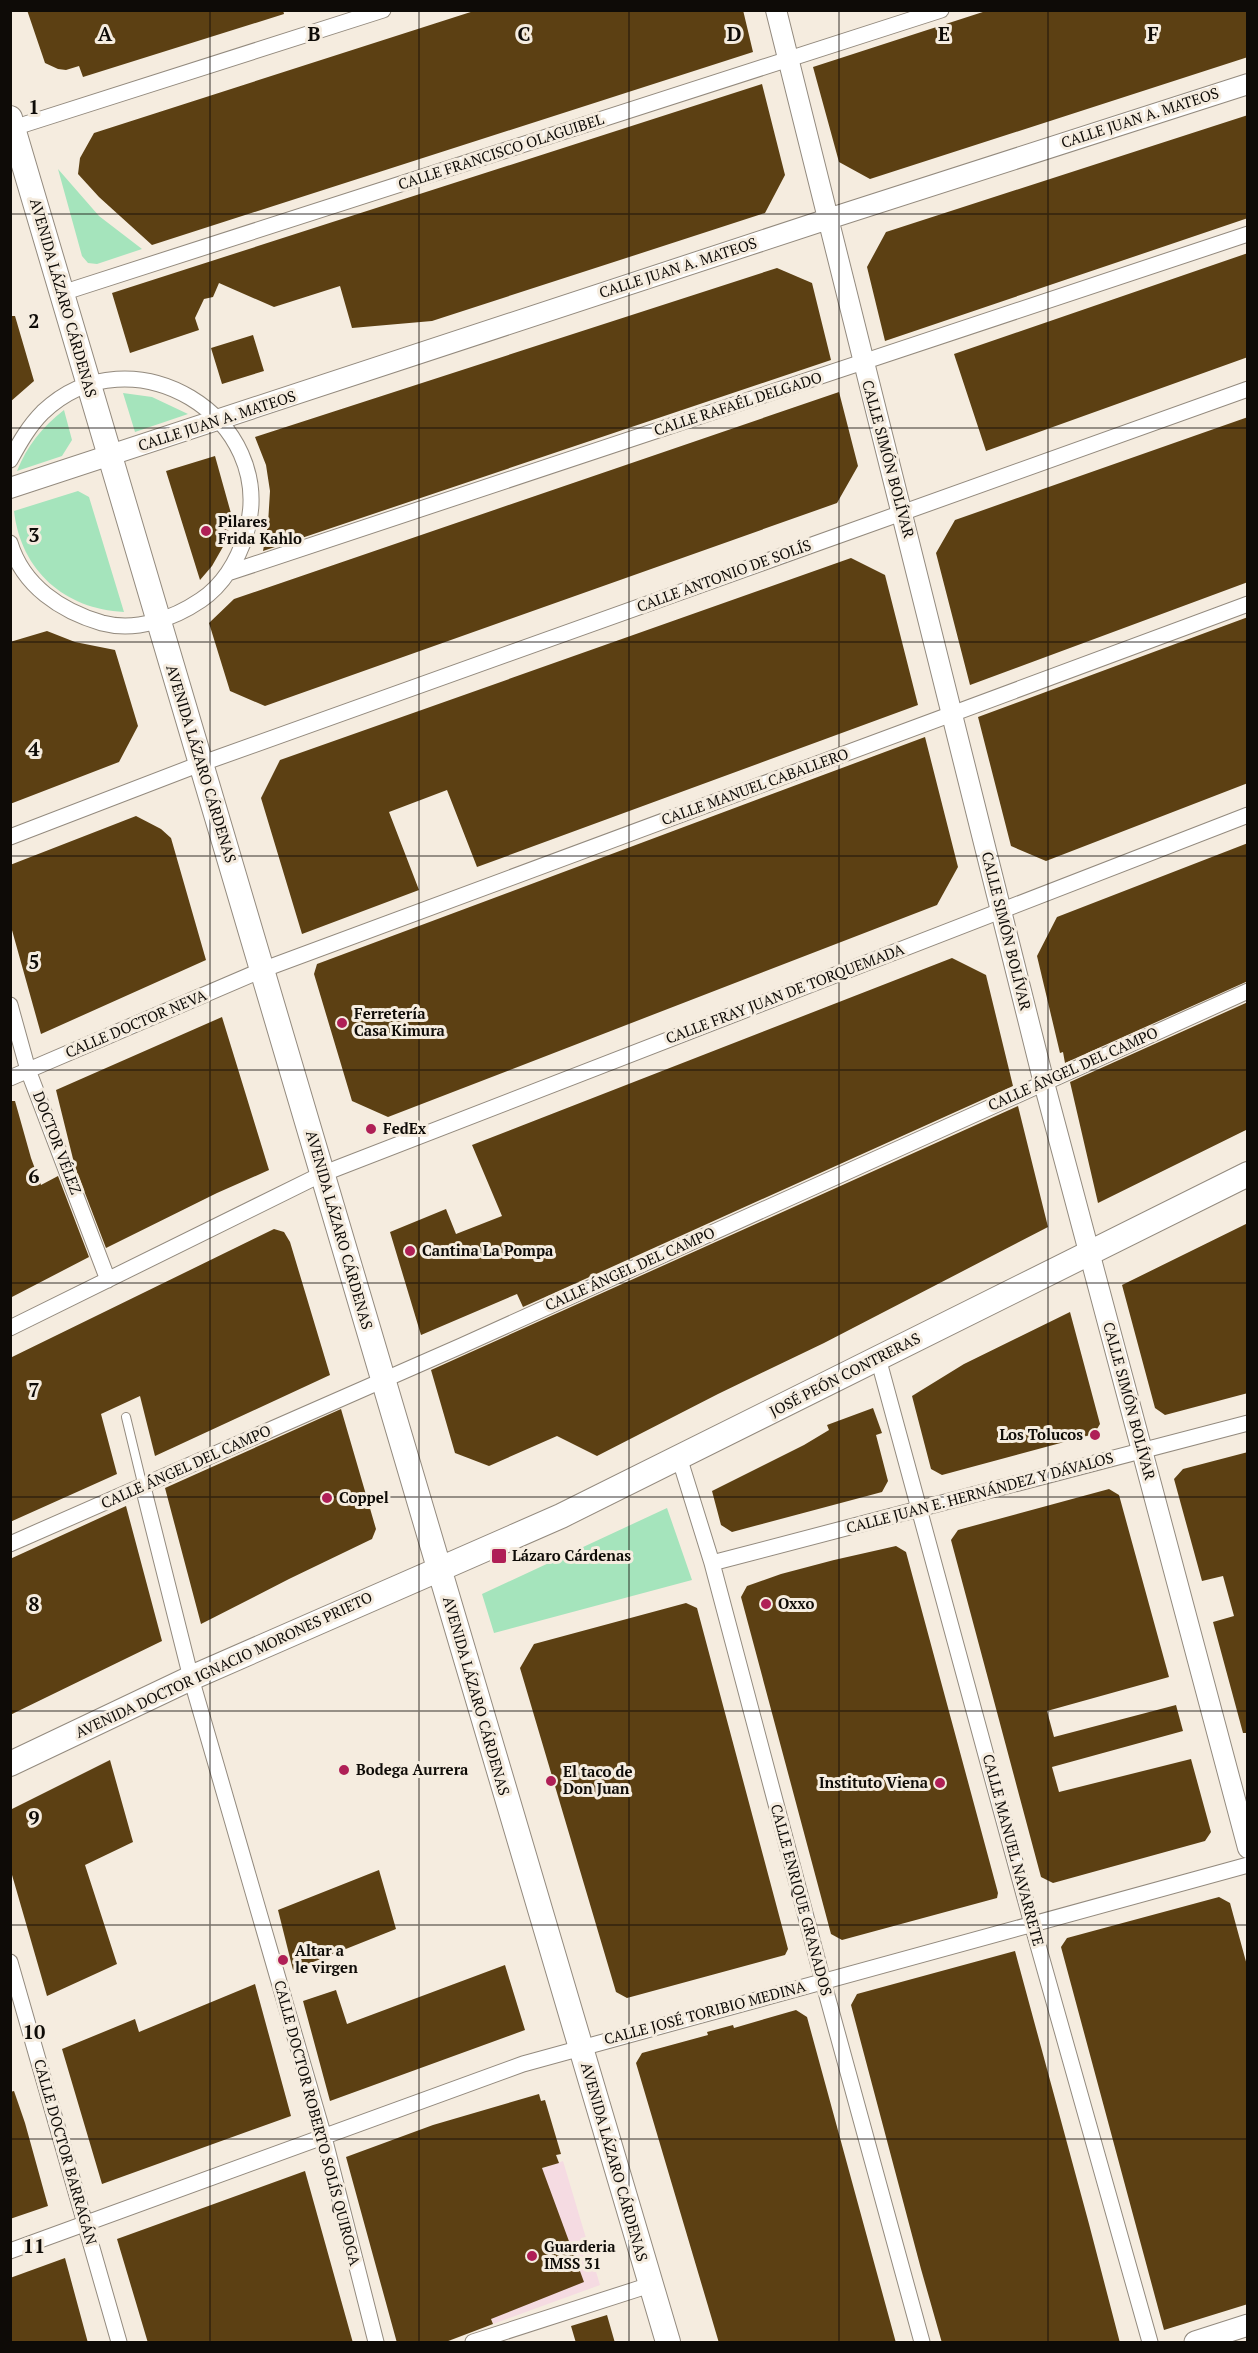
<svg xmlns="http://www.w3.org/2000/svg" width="1258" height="2353" font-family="'PT Serif',serif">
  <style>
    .education { fill: #f5dbe2 }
    .green { fill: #a5e4bc }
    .building { fill: #5c4013 }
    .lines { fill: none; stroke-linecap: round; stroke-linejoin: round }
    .service-casing { stroke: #938a7e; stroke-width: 10 }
    .minor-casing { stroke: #938a7e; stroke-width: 17 }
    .tertiary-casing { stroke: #938a7e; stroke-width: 22 }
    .secondary-casing { stroke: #938a7e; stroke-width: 23 }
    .primary-casing { stroke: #938a7e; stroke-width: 26 }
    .service { stroke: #fff; stroke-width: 8 }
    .minor { stroke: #fff; stroke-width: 15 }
    .tertiary { stroke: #fff; stroke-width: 20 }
    .secondary { stroke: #fff; stroke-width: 21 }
    .primary { stroke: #fff; stroke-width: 24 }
    .grid { fill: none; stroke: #0e0b07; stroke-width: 1.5; stroke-opacity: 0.55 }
    .poi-dot { fill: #af1f56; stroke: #f5ecdf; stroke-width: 2 }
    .labels { text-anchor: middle; stroke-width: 6; stroke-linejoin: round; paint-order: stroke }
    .street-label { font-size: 15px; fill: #0e0b07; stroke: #f5ecdf }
    .poi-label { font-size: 15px; font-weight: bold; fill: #0e0b07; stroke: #f5ecdf; text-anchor: start }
    .grid-label { font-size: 20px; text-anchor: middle; font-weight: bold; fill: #0e0b07; stroke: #f5ecdf; stroke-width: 6; stroke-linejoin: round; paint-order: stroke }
  </style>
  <rect width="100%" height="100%" fill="#f5ecdf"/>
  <!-- education -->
  <path class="education" d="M563,2161L600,2285L493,2324L456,2201Z"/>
  <!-- green -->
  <path class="green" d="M58,169L99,216L142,249L97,264L88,263L82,256Z
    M123,393L152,397L188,414L135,432Z
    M64,410L72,440L62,456L17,471C27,446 42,427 64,410Z
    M78,491L89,497L124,612C65,609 21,571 14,511Z
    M667,1508L692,1580L494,1633L482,1594Z"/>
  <!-- building -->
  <path class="building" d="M27,10H283L284,14L83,77L79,66L66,70L58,69L45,63Z
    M477,10H743L753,52L152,245L99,197L78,174L80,158L94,133Z
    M989,10H1248V57L870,179L839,162L813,67Z
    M762,84L785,175L765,213L432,321L352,328L340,286L274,307L219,283L213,297L204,299L195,318L199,330L130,353L112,293Z
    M1248,115V218L885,341L867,267L886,232Z
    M1248,253V357L986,451L954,354Z
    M777,268L812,283L831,360L263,551L268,524L270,491L266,465L255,437Z
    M10,316H15L34,381L10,402Z
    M253,335L264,371L222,384L211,348Z
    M839,392L858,466L837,503L265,706L230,691L209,623L234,599Z
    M1248,417V582L970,685L936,553L955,520Z
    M215,456L232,517L224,545L212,566L200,580L166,471Z
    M851,558L885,575L918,705L477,867L447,790L389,812L419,890L302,934L261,798L280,760Z
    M1248,617V783L1046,861L1011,846L978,717Z
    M47,631L75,642L115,650L138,726L119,762L10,804V642Z
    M925,737L958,867L937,905L388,1117L352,1101L314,974L317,964Z
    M136,816L161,829L171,838L206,960L41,1034L10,923V865Z
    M1248,843V981L1065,1063L1063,1052L1060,1053L1037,956L1057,917Z
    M952,958L986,975L1013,1086L523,1307L517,1294L421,1335L390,1232L446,1209L456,1234L502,1216L472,1145Z
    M1248,1002V1129L1098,1203L1070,1082Z
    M222,1017L269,1170L217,1193L106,1248L75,1167L56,1090Z
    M10,1101H15L31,1158L41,1185L58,1176L89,1257L10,1298Z
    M1018,1106L1048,1227L824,1343L718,1394L597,1456L557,1436L489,1466L455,1453L431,1370Z
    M1248,1223V1393L1165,1415L1155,1408L1122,1285Z
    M274,1229L284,1232L290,1242L330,1375L155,1456L140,1396L101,1414L117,1474L10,1522V1358Z
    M1070,1312L1100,1424L1094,1434L942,1475L931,1469L912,1396L964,1364Z
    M873,1408L882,1433L876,1435L888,1481L882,1492L732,1532L721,1525L712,1491L804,1445L829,1430L827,1425Z
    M341,1409L376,1529L372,1539L289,1579L201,1624L165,1488Z
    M1248,1452V1733H1243L1213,1622L1234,1616L1223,1576L1202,1581L1174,1479L1183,1469Z
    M1109,1489L1119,1495L1169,1677L1047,1711L1054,1737L1176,1705L1183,1731L1052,1767L1059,1792L1191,1759L1211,1832L1205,1841L1053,1883L1041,1877L951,1540L958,1530Z
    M126,1506L162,1641L10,1715V1559Z
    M896,1546L906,1552L998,1893L997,1898L842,1940L831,1934L741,1597L747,1586L781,1574L834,1560Z
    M686,1603L697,1608L788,1949L785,1955L627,1998L616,1992L520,1668L534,1644Z
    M110,1760L133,1842L85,1865L117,1964L47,1996L10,1868V1810Z
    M379,1870L396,1929L293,1970L278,1910Z
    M1219,1897L1230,1903L1248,1969V2304L1164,2330L1061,1947L1067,1938Z
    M1015,1951L1089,2224L1120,2343H942L921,2269L851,2005L857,1994Z
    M505,1965L525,2030L330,2101L303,2001L336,1990L347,2024Z
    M255,1984L291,2116L102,2184L62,2049L135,2019L139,2032Z
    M796,2010L807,2017L896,2343H719L636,2063L642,2053L708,2035L707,2032L733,2025L734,2028Z
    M14,2091L25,2123L48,2206L10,2219V2092Z
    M539,2094L541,2101L545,2100L561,2154L556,2155L559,2163L542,2168L584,2282L491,2319L493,2324L443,2343H397L346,2157L433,2125Z
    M305,2171L353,2343H148L117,2239Z
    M65,2258L88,2343H10V2278Z
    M607,2315L615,2343H576L571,2326Z"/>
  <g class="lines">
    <defs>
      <path id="service" d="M126,1417L143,1487"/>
      <path id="minor" d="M10,129L383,10
        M62,293L941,10
        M10,460C20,442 29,426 43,412C131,328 280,417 246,534C238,560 223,585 201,600C173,619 136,632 102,623C61,611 23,586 10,543
        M228,573L1248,234
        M10,837L200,764L1248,389
        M10,1005L28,1070L108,1280
        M10,1078L262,970L1248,604
        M10,1328L322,1174L1248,815
        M878,1358L1032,1924L1150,2342
        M679,1457L712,1563L823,1981L922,2342
        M143,1487L191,1678L324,2137L376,2342
        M10,1544L461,1346L1248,991
        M712,1563L1248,1423
        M10,1962L119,2342
        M10,2251L523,2064L1248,1865
        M473,2342L650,2285"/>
      <path id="tertiary" d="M776,10L1044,1083L1248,1848
        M10,488L828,219L1248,84"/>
      <path id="secondary" d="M1195,2342L1248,2325"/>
      <path id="primary" d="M10,118L668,2342
        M10,1764L191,1678L561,1516L1248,1174"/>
    </defs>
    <!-- service casing -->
    <use href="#service" class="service-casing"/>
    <!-- minor casing -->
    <use href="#minor" class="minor-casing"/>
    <!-- tertiary casing -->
    <use href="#tertiary" class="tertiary-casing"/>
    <!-- secondary casing -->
    <use href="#secondary" class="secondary-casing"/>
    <!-- primary casing -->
    <use href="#primary" class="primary-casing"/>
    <!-- service -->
    <use href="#service" class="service"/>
    <!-- minor -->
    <use href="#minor" class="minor"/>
    <!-- tertiary -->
    <use href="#tertiary" class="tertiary"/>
    <!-- secondary -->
    <use href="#secondary" class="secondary"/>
    <!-- primary -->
    <use href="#primary" class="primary"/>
  </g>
  <!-- grid -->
  <path class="grid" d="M210,10V2342M419,10V2342M629,10V2342M839,10V2342M1048,10V2342M10,214H1248M10,428H1248M10,642H1248M10,856H1248M10,1070H1248M10,1283H1248M10,1497H1248M10,1711H1248M10,1925H1248M10,2139H1248"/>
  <!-- markers -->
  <g class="poi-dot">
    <circle cx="206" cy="531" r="6"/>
    <circle cx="342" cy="1023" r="6"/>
    <circle cx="371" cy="1129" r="6"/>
    <circle cx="410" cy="1251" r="6"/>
    <circle cx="1095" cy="1435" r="6"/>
    <circle cx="327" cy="1498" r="6"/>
    <rect x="491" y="1548" width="16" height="16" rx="3"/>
    <circle cx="766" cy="1604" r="6"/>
    <circle cx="344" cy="1770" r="6"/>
    <circle cx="551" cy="1781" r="6"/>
    <circle cx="940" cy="1783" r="6"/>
    <circle cx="283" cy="1960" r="6"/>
    <circle cx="532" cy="2256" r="6"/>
  </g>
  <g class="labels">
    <!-- street labels -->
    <g class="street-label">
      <text transform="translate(1140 118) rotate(-18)" y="5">CALLE JUAN A. MATEOS</text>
      <text transform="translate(501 152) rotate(-18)" y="5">CALLE FRANCISCO OLAGUIBEL</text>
      <text transform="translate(678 268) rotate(-18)" y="5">CALLE JUAN A. MATEOS</text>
      <text transform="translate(63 298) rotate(74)" y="5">AVENIDA LÁZARO CÁRDENAS</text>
      <text transform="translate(738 404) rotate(-18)" y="5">CALLE RAFAÉL DELGADO</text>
      <text transform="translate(217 421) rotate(-18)" y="5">CALLE JUAN A. MATEOS</text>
      <text transform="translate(888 459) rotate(75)" y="5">CALLE SIMÓN BOLÍVAR</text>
      <text transform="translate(724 576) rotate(-20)" y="5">CALLE ANTONIO DE SOLÍS</text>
      <text transform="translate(201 764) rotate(73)" y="5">AVENIDA LÁZARO CÁRDENAS</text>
      <text transform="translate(755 787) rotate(-20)" y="5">CALLE MANUEL CABALLERO</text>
      <text transform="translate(1006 931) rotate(76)" y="5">CALLE SIMÓN BOLÍVAR</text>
      <text transform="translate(785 994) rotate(-21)" y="5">CALLE FRAY JUAN DE TORQUEMADA</text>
      <text transform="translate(136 1024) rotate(-23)" y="5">CALLE DOCTOR NEVA</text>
      <text transform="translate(1073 1069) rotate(-24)" y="5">CALLE ÁNGEL DEL CAMPO</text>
      <text transform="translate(57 1143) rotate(69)" y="5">DOCTOR VÉLEZ</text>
      <text transform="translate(339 1230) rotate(74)" y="5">AVENIDA LÁZARO CÁRDENAS</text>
      <text transform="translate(630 1269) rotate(-24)" y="5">CALLE ÁNGEL DEL CAMPO</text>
      <text transform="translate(845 1375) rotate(-27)" y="5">JOSÉ PEÓN CONTRERAS</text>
      <text transform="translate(1129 1401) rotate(75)" y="5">CALLE SIMÓN BOLÍVAR</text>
      <text transform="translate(186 1467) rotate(-24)" y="5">CALLE ÁNGEL DEL CAMPO</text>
      <text transform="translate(980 1493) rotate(-15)" y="5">CALLE JUAN E. HERNÁNDEZ Y DÁVALOS</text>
      <text transform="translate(224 1665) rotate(-25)" y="5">AVENIDA DOCTOR IGNACIO MORONES PRIETO</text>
      <text transform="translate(476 1696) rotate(74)" y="5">AVENIDA LÁZARO CÁRDENAS</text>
      <text transform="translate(1013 1850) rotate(75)" y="5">CALLE MANUEL NAVARRETE</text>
      <text transform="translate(801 1900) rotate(75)" y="5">CALLE ENRIQUE GRANADOS</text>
      <text transform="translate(705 2013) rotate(-15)" y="5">CALLE JOSÉ TORIBIO MEDINA</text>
      <text transform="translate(317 2123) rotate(75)" y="5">CALLE DOCTOR ROBERTO SOLÍS QUIROGA</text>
      <text transform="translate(65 2152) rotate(74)" y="5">CALLE DOCTOR BARRAGÁN</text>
      <text transform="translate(614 2162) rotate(74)" y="5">AVENIDA LÁZARO CÁRDENAS</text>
    </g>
    <!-- poi labels -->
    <g class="poi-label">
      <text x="218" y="527">Pilares<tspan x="218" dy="17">Frida Kahlo</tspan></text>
      <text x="354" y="1019">Ferretería<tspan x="354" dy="17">Casa Kimura</tspan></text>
      <text x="383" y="1134">FedEx</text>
      <text x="422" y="1256">Cantina La Pompa</text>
      <text x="1083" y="1440" text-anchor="end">Los Tolucos</text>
      <text x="339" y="1503">Coppel</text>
      <text x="512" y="1561">Lázaro Cárdenas</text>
      <text x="778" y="1609">Oxxo</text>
      <text x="356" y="1775">Bodega Aurrera</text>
      <text x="563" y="1777">El taco de<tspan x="563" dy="17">Don Juan</tspan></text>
      <text x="928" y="1788" text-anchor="end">Instituto Viena</text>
      <text x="295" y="1956">Altar a<tspan x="295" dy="17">le virgen</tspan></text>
      <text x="544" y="2252">Guarderia<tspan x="544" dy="17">IMSS 31</tspan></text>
    </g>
  </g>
  <g class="grid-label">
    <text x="105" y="41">A</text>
    <text x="314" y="41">B</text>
    <text x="524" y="41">C</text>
    <text x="734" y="41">D</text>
    <text x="944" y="41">E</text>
    <text x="1153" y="41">F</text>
    <text x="34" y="114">1</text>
    <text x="34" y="328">2</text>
    <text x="34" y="542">3</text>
    <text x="34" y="756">4</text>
    <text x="34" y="969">5</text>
    <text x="34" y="1183">6</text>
    <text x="34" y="1397">7</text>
    <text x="34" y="1611">8</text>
    <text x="34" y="1825">9</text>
    <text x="34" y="2039">10</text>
    <text x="34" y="2253">11</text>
  </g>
  <!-- border -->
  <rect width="1258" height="2353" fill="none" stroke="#0e0b07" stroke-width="24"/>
</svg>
